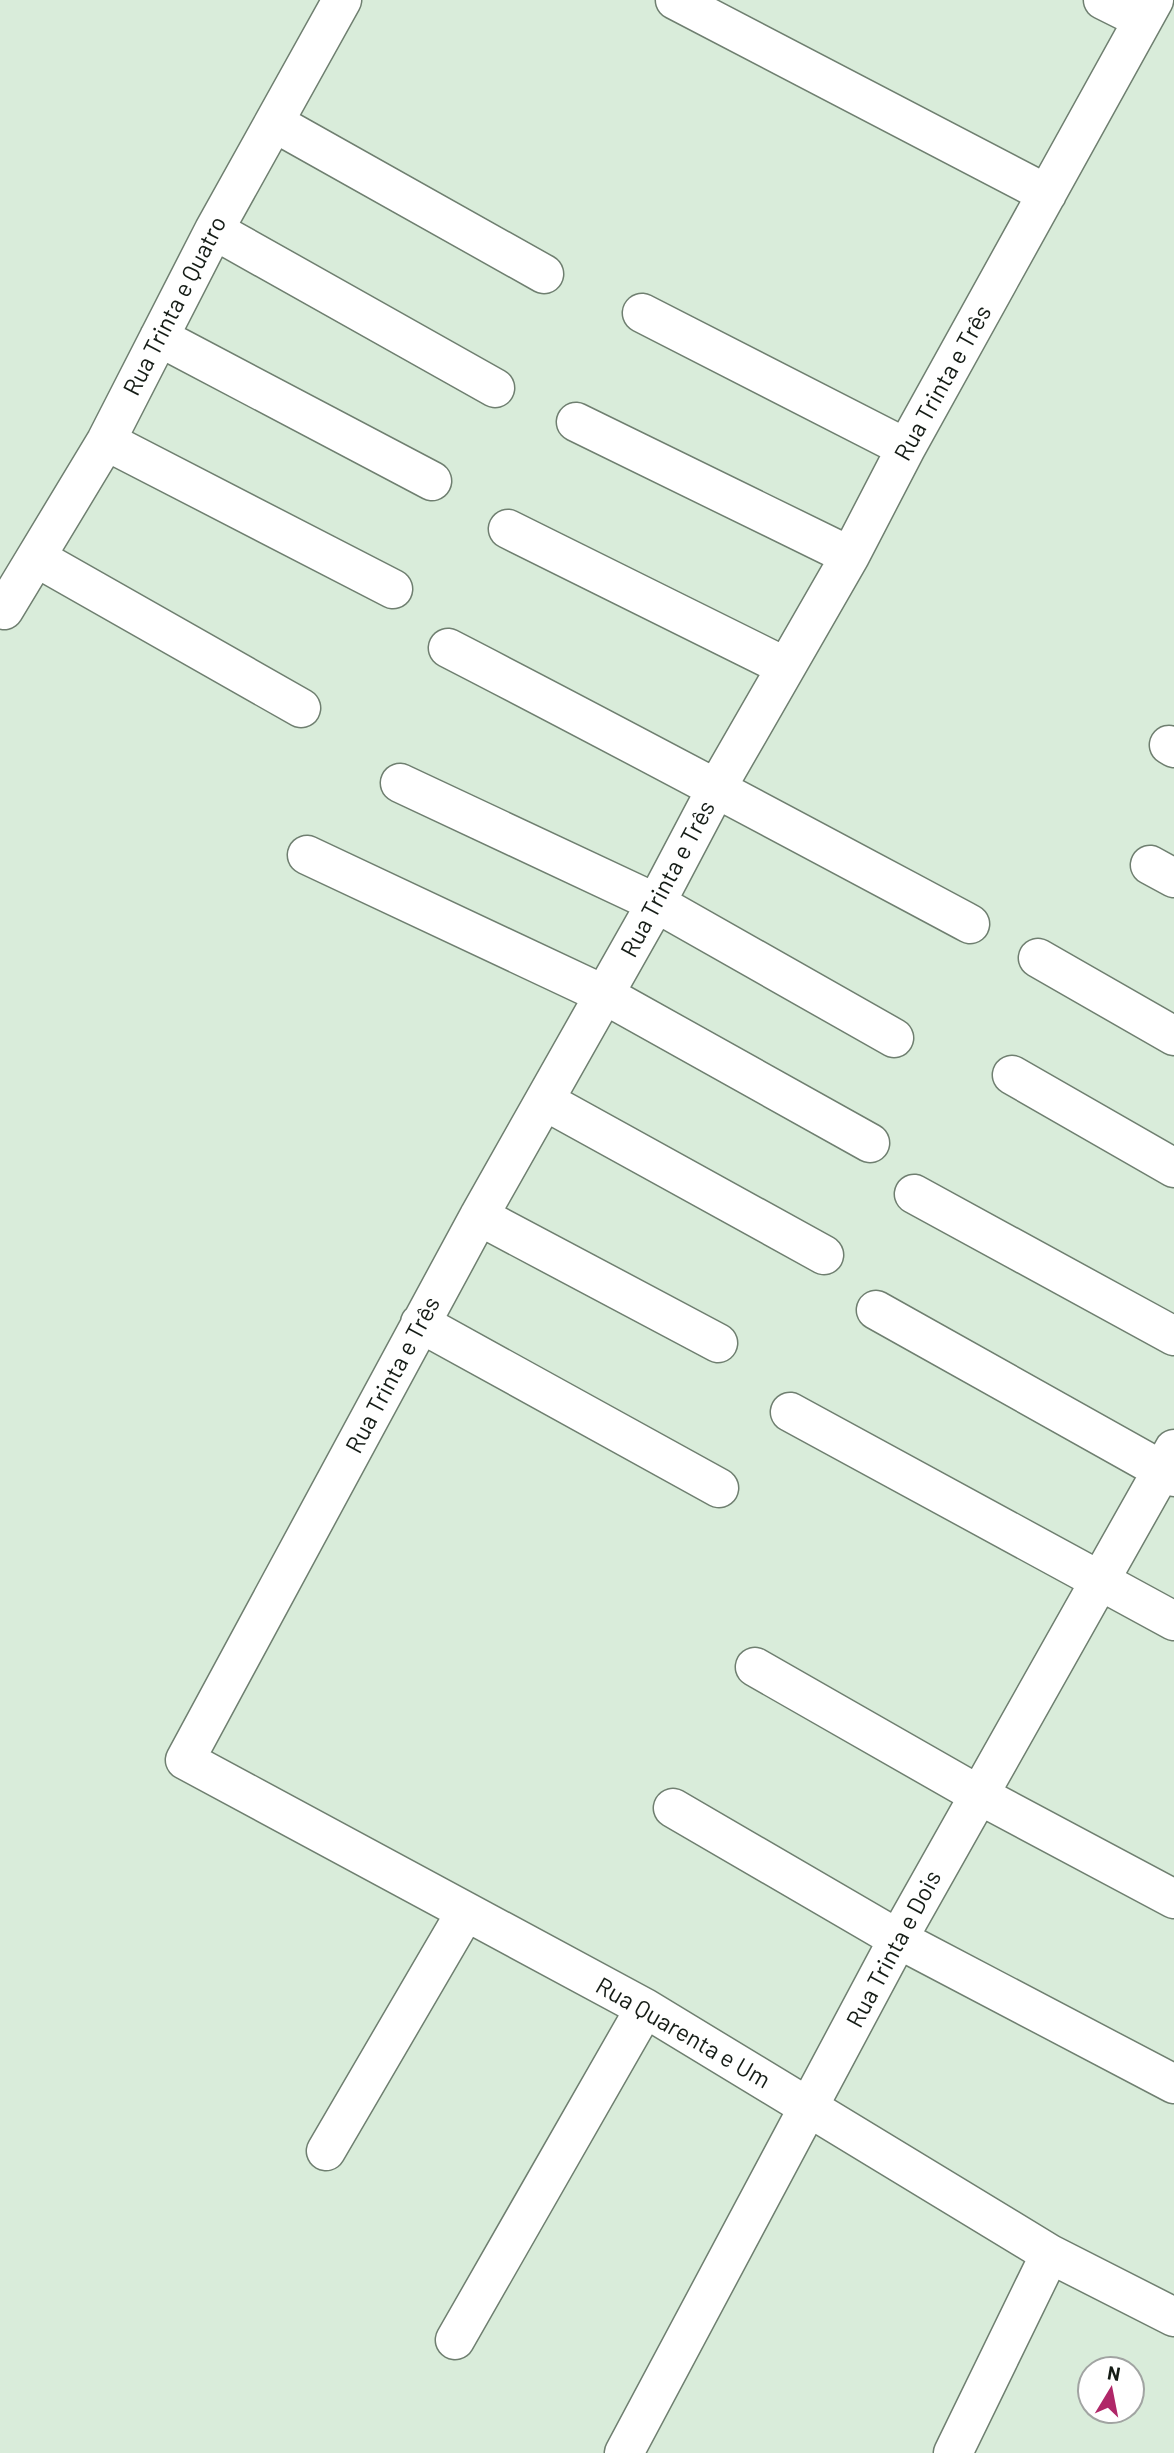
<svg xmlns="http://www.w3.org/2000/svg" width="1174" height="2453" font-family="Barlow,sans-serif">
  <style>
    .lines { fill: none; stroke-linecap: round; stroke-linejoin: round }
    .street-casing { stroke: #6f7f70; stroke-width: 41 }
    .street { stroke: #fff; stroke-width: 38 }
    .labels { text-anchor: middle; stroke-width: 7; stroke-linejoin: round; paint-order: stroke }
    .street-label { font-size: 24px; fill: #151c16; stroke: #fff }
  </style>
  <rect width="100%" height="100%" fill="#d9ecda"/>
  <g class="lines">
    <defs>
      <path id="street" d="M675,0L1047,194
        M1103,0L1143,20
        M1154,0L906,448L850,556L716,789L656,903L479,1216L185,1760L645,2008L1050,2254L1174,2317
        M275,123L544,274
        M214,230L495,388
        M642,313L906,448
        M159,337L432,481
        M576,422L850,556
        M106,441L393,589
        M508,529L786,667
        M37,558L301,708
        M4,610L106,441L214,230L342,0
        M448,648C623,738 796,831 970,924
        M1169,745L1174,748
        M400,783L656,903L894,1038
        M307,855L605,995L870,1143
        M1150,865L1174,878
        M1038,958L1174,1036
        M1012,1075L1174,1168
        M545,1101L824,1255
        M914,1194L1174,1336
        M479,1216L718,1343
        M876,1310L1174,1477
        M420,1323L719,1488
        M790,1412L1174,1621
        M755,1667L979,1795L1174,1899
        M673,1808L898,1939L1174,2084
        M326,2151L465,1913
        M455,2340L645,2008
        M624,2453L898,1939L1174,1449
        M953,2453L1050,2254"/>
    </defs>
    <!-- street casing -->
    <use href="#street" class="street-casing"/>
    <!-- street -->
    <use href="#street" class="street"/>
  </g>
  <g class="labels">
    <!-- street labels -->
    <g class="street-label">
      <text transform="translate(175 306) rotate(-63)" y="8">Rua Trinta e Quatro</text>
      <text transform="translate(943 383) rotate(-61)" y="8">Rua Trinta e Três</text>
      <text transform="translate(668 879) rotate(-62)" y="8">Rua Trinta e Três</text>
      <text transform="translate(393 1375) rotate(-62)" y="8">Rua Trinta e Três</text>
      <text transform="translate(894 1949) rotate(-62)" y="8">Rua Trinta e Dois</text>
      <text transform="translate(683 2033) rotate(30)" y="8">Rua Quarenta e Um</text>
    </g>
  </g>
  <!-- north arrow -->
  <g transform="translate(1111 2390) rotate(10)"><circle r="33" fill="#ffffff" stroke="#a1a4a2" stroke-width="2"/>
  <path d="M0-5L12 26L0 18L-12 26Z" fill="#b02768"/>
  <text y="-10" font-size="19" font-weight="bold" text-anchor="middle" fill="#151c16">N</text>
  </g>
</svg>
